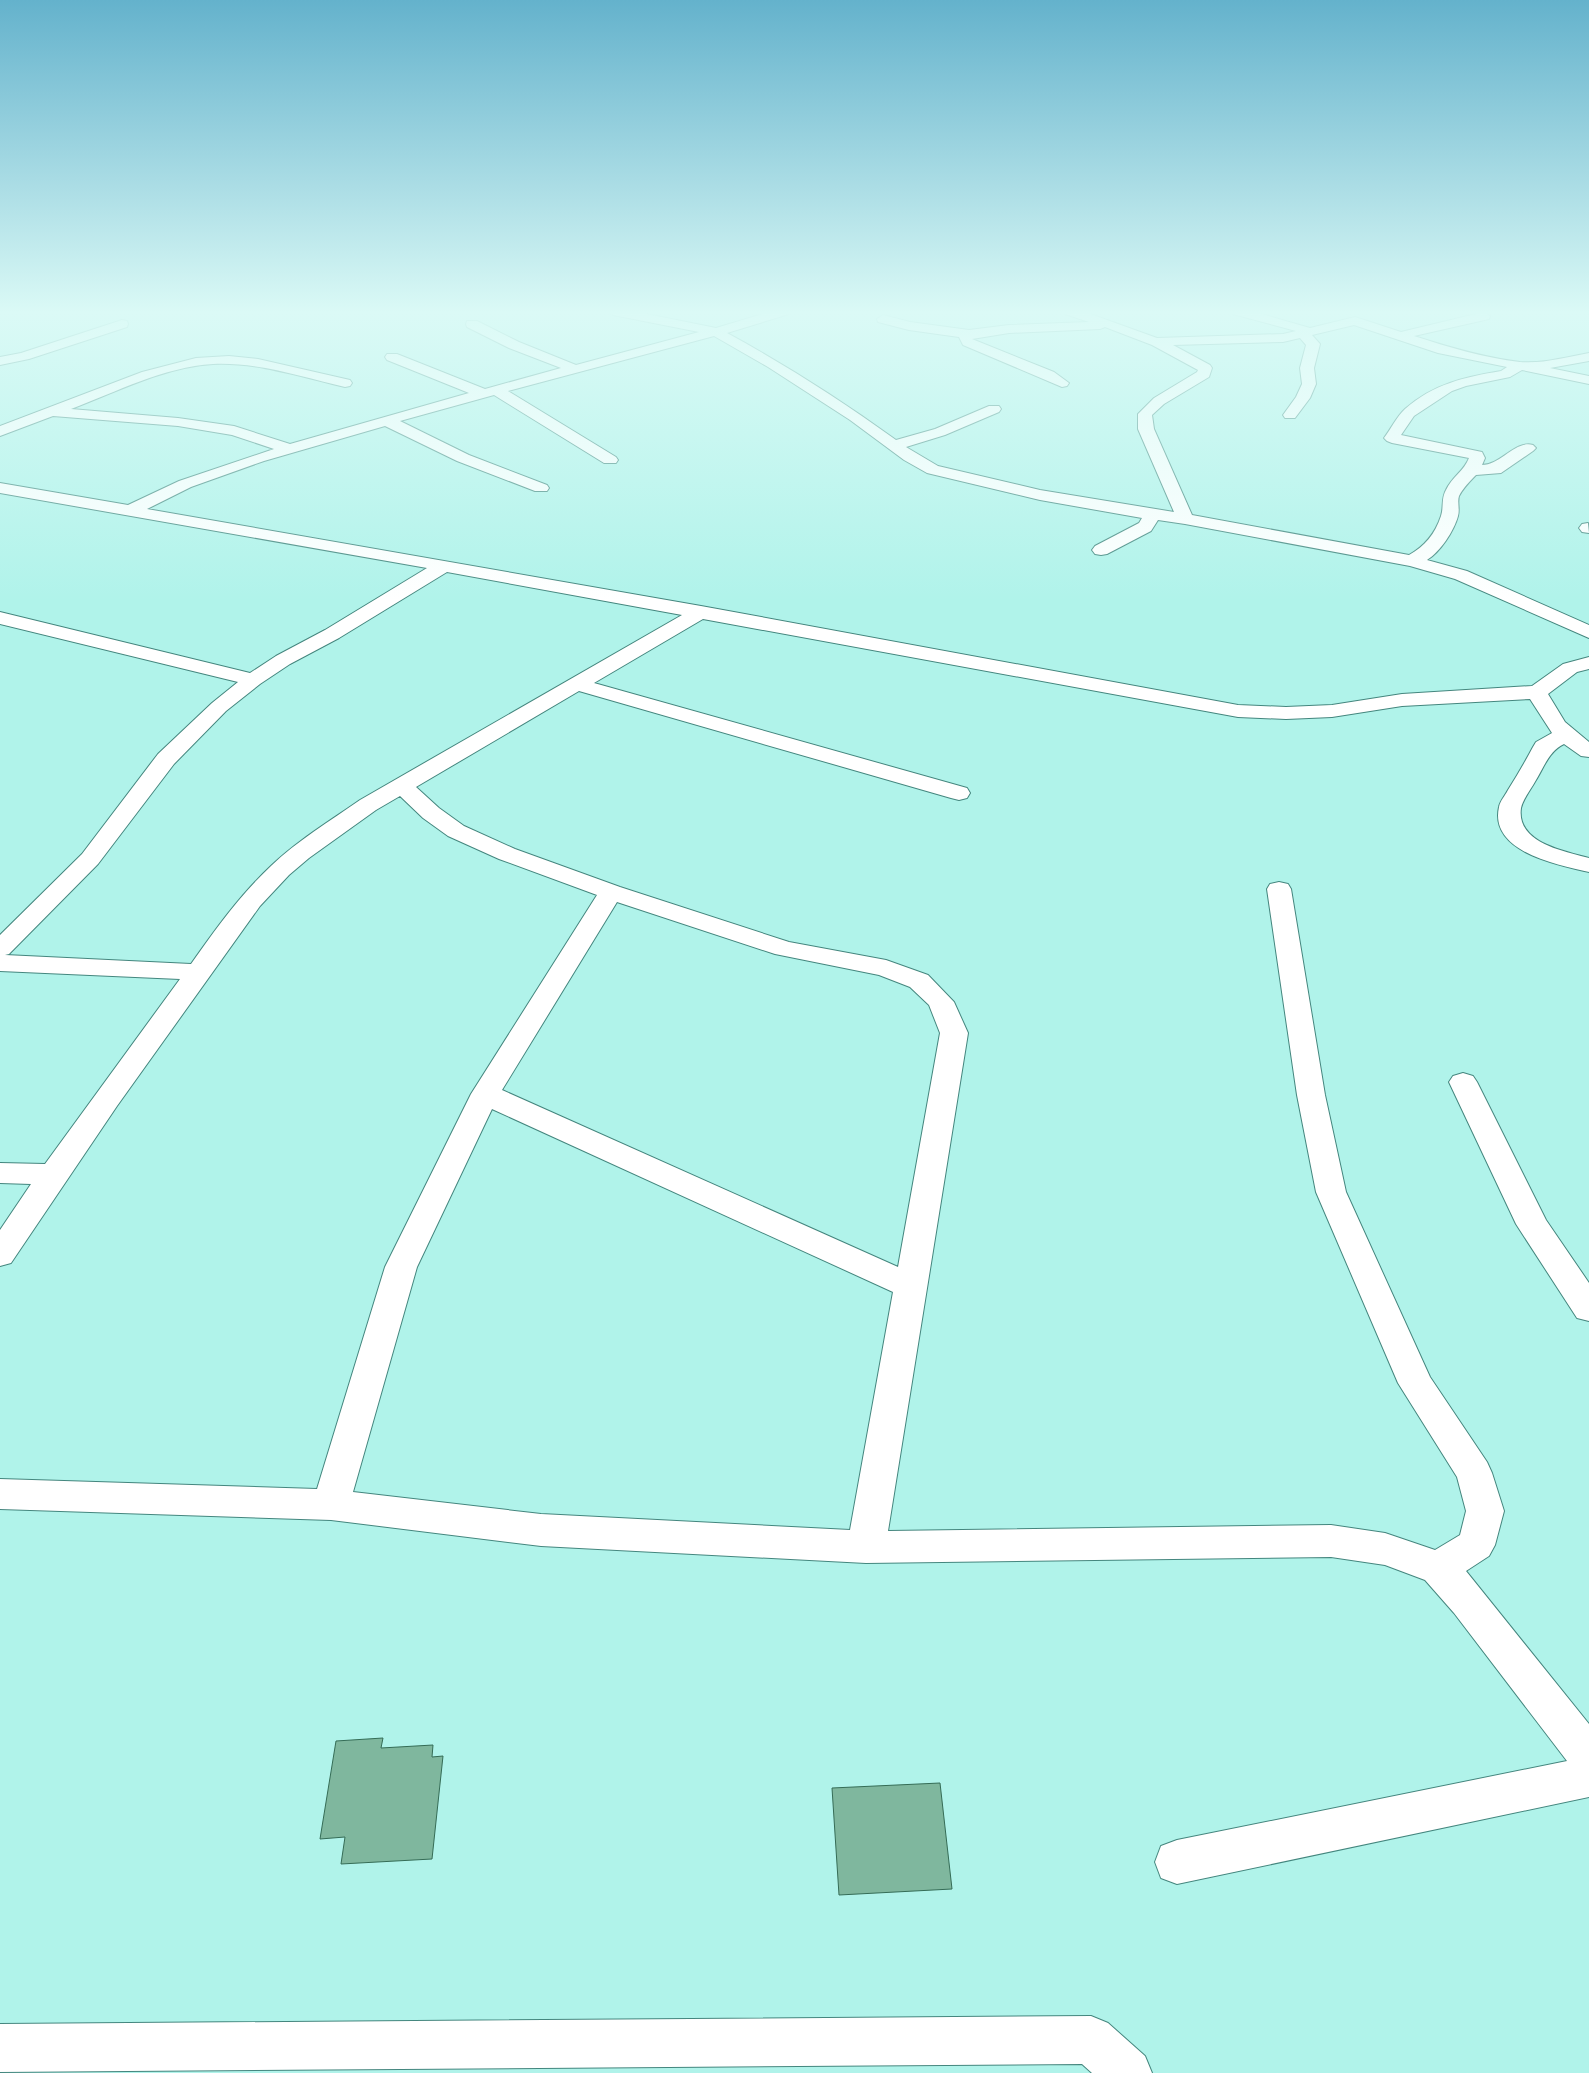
<svg xmlns="http://www.w3.org/2000/svg" width="1589" height="2073" font-family="'Fira Sans',sans-serif">
  <style>
    .building { fill: #7fb79e; stroke: #356c56 }
    .lines { fill: none; stroke-linecap: round; stroke-linejoin: round }
    .minor-casing { stroke: #44867e; stroke-width: 2 }
    .minor { fill: #fff; fill-rule: evenodd }
  </style>
  <rect width="100%" height="100%" fill="#b0f3ea"/>
  <!-- building -->
  <path class="building" d="M383,1738L381,1748L433,1745L432,1757L443,1756L432,1859L341,1864L345,1837L320,1839L336,1741Z
    M940,1783L952,1889L839,1895L832,1788Z"/>
  <g class="lines">
    <defs>
      <path id="minor" d="M607,311H632L716,328L772,311H791L789,314L727,333C786,365 842,401 896,440L935,429L989,406H999L1001,409L999,412L945,435L906,447L938,466L1040,490L1174,512L1138,429V414L1154,398L1197,372L1198,370L1152,345L1105,327L1100,329L1009,333L972,339L1054,372L1069,383L1067,386L1062,387L963,345L959,337L909,330L878,322L877,319L883,315L910,322L969,330L1009,325L1089,322L1065,314L1063,311H1082L1157,338L1283,334L1296,331L1233,314L1231,311H1251L1310,328L1355,317L1401,332L1484,312L1490,316L1489,319L1414,336C1448,347 1485,358 1520,362C1542,364 1567,357 1589,353V361L1550,368L1589,376V384L1522,370L1510,377L1466,386L1452,391L1414,416L1401,435L1482,452L1485,458L1482,465C1501,465 1515,440 1533,445L1536,448L1533,451L1501,473L1476,475C1470,481 1463,488 1459,496C1457,502 1460,509 1458,516C1454,531 1440,552 1427,560L1467,571L1589,625V638L1455,579L1410,566L1185,524L1158,520L1151,531L1107,554L1101,555L1095,554L1092,550L1095,546L1139,523L1142,518L1040,500L927,473L904,460L850,420L768,367L714,336L508,391L616,457L618,460L616,463H604L494,395L400,421L469,455L547,485L549,488L547,491H535L457,461L385,426L264,461L191,487L147,509L701,606L1238,705L1286,707L1332,705L1402,694L1532,686L1563,664L1589,657V669L1577,672L1548,694L1565,722L1589,742V757L1581,756L1564,744C1549,751 1544,767 1536,780C1531,789 1523,799 1521,808C1516,843 1564,851 1589,858V872C1558,865 1489,852 1499,807C1500,801 1505,796 1508,790C1517,776 1525,762 1533,747L1536,742L1552,733L1530,699L1402,706L1332,717L1286,719L1238,717L703,619L594,683L967,788L970,793L967,798L959,800L951,798L579,691L416,787L439,808L464,826L515,849L620,887L789,942L886,960L928,975L954,1002L968,1033L888,1531L1331,1525L1385,1533L1435,1550L1460,1535L1466,1511L1457,1477L1398,1383L1316,1192L1297,1095L1267,889L1270,884L1279,882L1288,884L1291,889L1325,1095L1346,1192L1430,1377L1487,1462L1492,1473L1504,1511L1495,1545L1489,1556L1466,1571L1589,1724V1797L1177,1884L1161,1878L1155,1862L1161,1846L1177,1840L1567,1761L1454,1613L1425,1580L1385,1565L1331,1557L866,1563L541,1546L331,1520L0,1509V1479L317,1489L385,1267L471,1094L597,895L499,859L448,836L423,818L400,796L376,810L309,858L289,875L260,906L117,1106L11,1263L0,1266V1230L31,1184L0,1183V1163L45,1164L180,979L0,971V935L82,854L158,754L212,703L238,682L0,624V612L250,673L276,656L325,630L427,568L0,493V483L128,505L179,481L274,449L232,435L178,426L53,416L0,436V426L142,372L196,358L229,356L258,359L350,380L352,383L350,386L345,387C302,377 258,362 213,364C164,367 116,392 71,409L178,418L234,426L290,444L469,393L387,360L385,357L387,354H397L485,389L561,368L509,348L467,327L466,324L467,321H477L519,342L576,365L699,332L613,315ZM1354,325L1438,353L1507,367L1501,371C1465,377 1433,384 1405,409C1397,416 1391,429 1384,438L1387,441L1392,443L1469,458C1464,471 1452,477 1446,490C1441,499 1444,507 1441,516C1435,534 1425,546 1409,555L1192,515L1154,429L1152,415L1164,404L1209,377L1212,368L1210,365L1173,345L1283,342L1300,338L1306,345L1300,368L1302,384L1296,397L1283,415L1285,418H1295L1310,398L1316,384L1314,368L1320,344L1312,335ZM447,572L682,615L360,800C330,821 297,841 271,866C240,895 215,930 191,964L5,955L9,954L98,864L174,764L226,711L260,684L290,664L339,638ZM617,902L775,954L879,975L910,987L929,1005L940,1033L898,1267L502,1090ZM492,1109L893,1292L850,1530L541,1514L353,1492L417,1267Z
        M122,320L127,321L128,324L127,327L29,359L0,365V357L21,353Z
        M1588,523L1589,533L1582,532L1579,528L1582,524Z
        M1463,1073L1473,1076L1477,1082L1546,1220L1589,1283V1321L1577,1318L1516,1224L1449,1082L1453,1076Z
        M1091,2016L1108,2023L1145,2056L1152,2073H1092L1082,2064L0,2072V2024Z"/>
    </defs>
    <!-- minor casing -->
    <use href="#minor" class="minor-casing"/>
    <!-- minor -->
    <use href="#minor" class="minor"/>
  </g>
  <!-- sky -->
  <linearGradient id="sky" x2="0" y2="1"><stop stop-color="#64b2cc"/><stop offset="0.52" stop-color="#dbfaf6"/><stop offset="1" stop-color="#dbfaf6" stop-opacity="0"/></linearGradient>
  <rect width="1589" height="601" fill="url(#sky)"/>
</svg>
